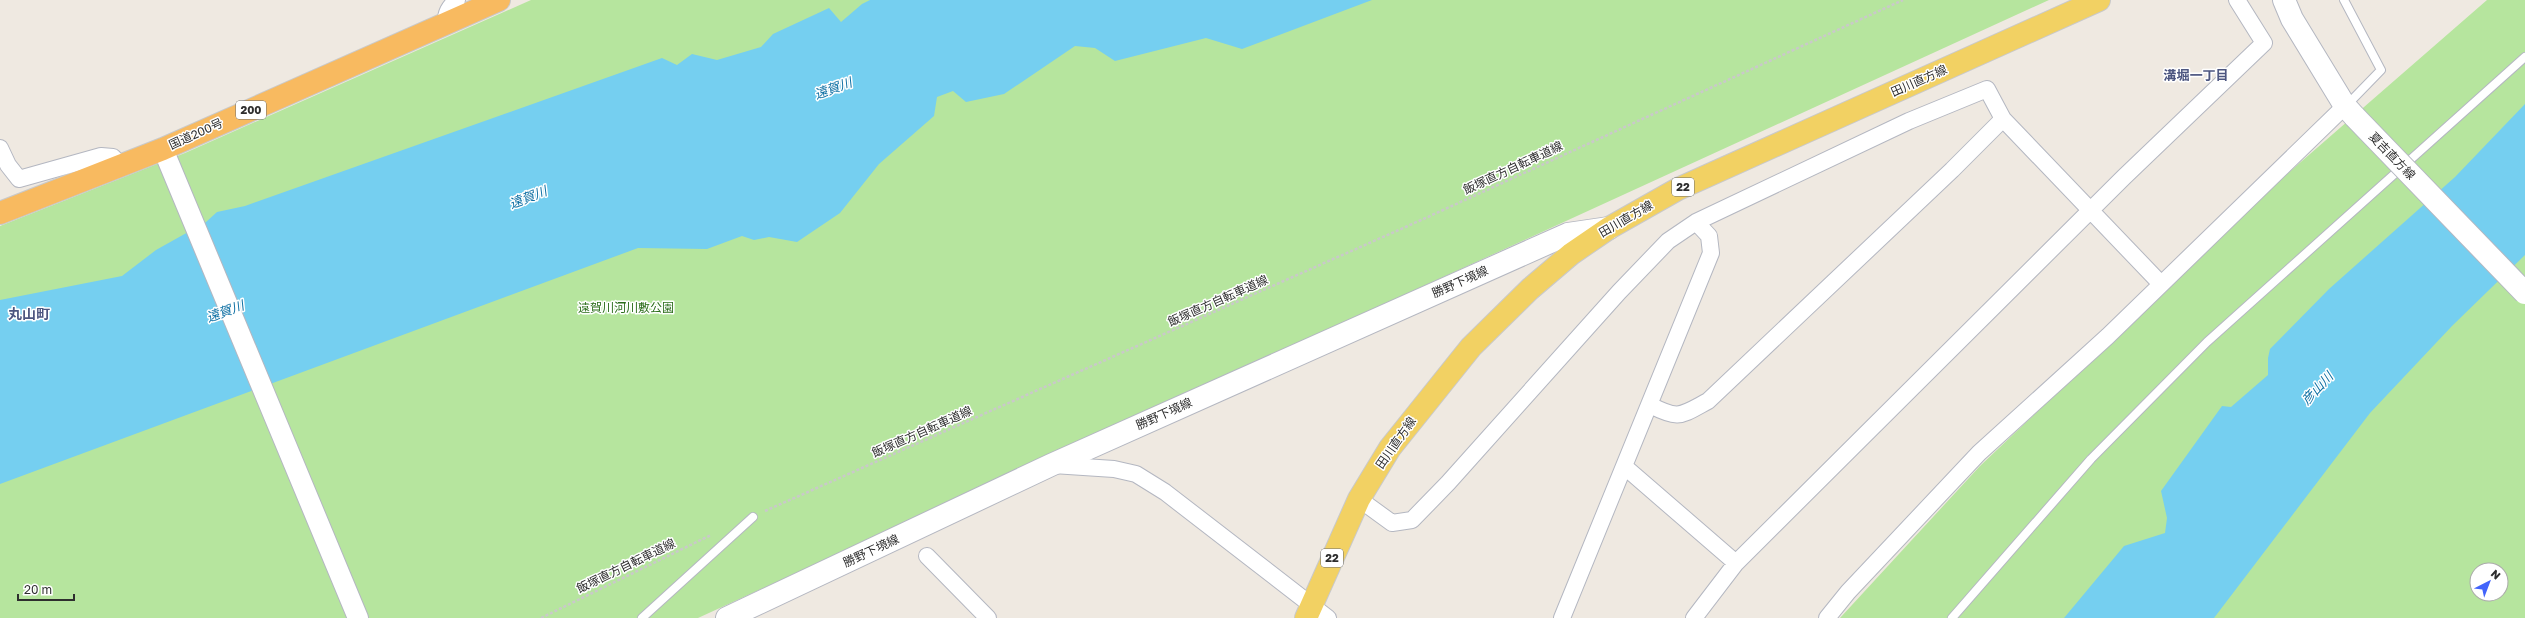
<svg xmlns="http://www.w3.org/2000/svg" width="2525" height="618" font-family="'Golos Text','Noto Sans JP',sans-serif">
  <style>
    .park { fill: #b6e59e; fill-rule: evenodd }
    .water { fill: #75cff0 }
    .lines { fill: none; stroke-linecap: round; stroke-linejoin: round }
    .service-casing { stroke: #b4b7c1; stroke-width: 10 }
    .minor-casing { stroke: #b4b7c1; stroke-width: 18 }
    .tertiary-casing { stroke: #b4b7c1; stroke-width: 22 }
    .secondary-casing { stroke: #b4b7c1; stroke-width: 24 }
    .primary-casing { stroke: #c9c9c9; stroke-width: 24 }
    .trunk-casing { stroke: #c9c9c9; stroke-width: 24 }
    .path { stroke: #c9c9c9; stroke-width: 2.5; stroke-dasharray: 3 2; stroke-linecap: butt }
    .service { stroke: #fff; stroke-width: 8 }
    .minor { stroke: #fff; stroke-width: 16 }
    .tertiary { stroke: #fff; stroke-width: 20 }
    .secondary { stroke: #fff; stroke-width: 22 }
    .primary { stroke: #f2d163; stroke-width: 22 }
    .trunk { stroke: #f8ba60; stroke-width: 22 }
    .secondary-bridge-casing { stroke: #b4b7c1; stroke-width: 24; stroke-linecap: butt }
    .secondary-bridge { stroke: #fff; stroke-width: 22 }
    .labels { text-anchor: middle; stroke-width: 3; stroke-linejoin: round; paint-order: stroke }
    .shield { fill: #fff; stroke: #6d6d6d; stroke-width: 1 }
    .shield-label { font-size: 11px; font-weight: bold; fill: #2e2e2e }
    .street-label { font-size: 12px; fill: #2e2e2e; stroke: #fff }
    .park-label { font-size: 12px; fill: #2c6e1b; stroke: #fff }
    .neighbourhood-label { font-size: 13px; font-weight: bold; fill: #4d5680; stroke: #fff }
    .water-label { font-size: 13px; font-style: italic; fill: #0d6fa3; stroke: #fff }
    .quarter-label { font-size: 14px; font-weight: bold; fill: #4d5680; stroke: #fff }
  </style>
  <rect width="100%" height="100%" fill="#efe9e1"/>
  <!-- park -->
  <path class="park" d="M531,0H2049L698,618H0V226L185,153Z
    M2487,0H2525V618H1840L1980,466L2287,174ZM2477,570H2501V594H2477Z"/>
  <!-- water -->
  <path class="water" d="M870,0H1372L1242,49L1206,38L1115,61L1095,48L1075,46L1004,94L966,102L953,91L937,97L934,116L879,164L840,213L797,242L769,237L754,240L742,236L707,249L638,248L0,484V300L122,276L156,250L206,222L217,212L245,206L662,58L677,65L692,54L717,60L761,47L773,34L829,8L841,22L862,4Z
    M2525,104V255L2452,326L2370,413L2214,618H2064L2124,546L2165,533L2167,518L2161,491L2222,406L2231,407L2268,375V358L2270,349L2329,289L2455,177Z"/>
  <g class="lines">
    <defs>
      <path id="service" d="M2344,0L2381,70L2346,106
        M642,618L753,517
        M1952,618L2091,459L2207,342L2525,57"/>
      <path id="minor" d="M446,24C445,13 449,7 457,0
        M0,148L8,165L19,179L101,156L113,157L121,166
        M1650,405C1679,420 1680,416 1708,401L1952,170L2003,119L2161,284
        M1053,465L1114,469L1136,474L1165,492L1328,618
        M1625,467L1736,563
        M1359,499L1392,523L1412,520L1448,483L1619,292L1668,241L1696,222L1909,121L1987,89L2003,119
        M927,556L988,618
        M1562,618L1711,253L1709,236L1696,222
        M1694,618L1736,563L2124,177L2264,43L2237,0
        M1827,618L1848,592L1979,453L2108,336L2345,106"/>
      <path id="tertiary" d="M163,149L358,618"/>
      <path id="secondary" d="M2284,0L2292,19L2345,106L2355,117
        M727,618L1051,465L1568,234L1609,228"/>
      <path id="primary" d="M1306,618L1359,499L1390,448L1471,347L1530,289L1571,254L1609,228L1678,189L2099,0"/>
      <path id="trunk" d="M0,213L163,149L499,0"/>
    </defs>
    <!-- service casing -->
    <use href="#service" class="service-casing"/>
    <!-- minor casing -->
    <use href="#minor" class="minor-casing"/>
    <!-- tertiary casing -->
    <use href="#tertiary" class="tertiary-casing"/>
    <!-- secondary casing -->
    <use href="#secondary" class="secondary-casing"/>
    <!-- primary casing -->
    <use href="#primary" class="primary-casing"/>
    <!-- trunk casing -->
    <use href="#trunk" class="trunk-casing"/>
    <!-- path -->
    <path class="path" d="M765,511L1419,221L1903,0
      M541,618L711,535"/>
    <!-- service -->
    <use href="#service" class="service"/>
    <!-- minor -->
    <use href="#minor" class="minor"/>
    <!-- tertiary -->
    <use href="#tertiary" class="tertiary"/>
    <!-- secondary -->
    <use href="#secondary" class="secondary"/>
    <!-- primary -->
    <use href="#primary" class="primary"/>
    <!-- trunk -->
    <use href="#trunk" class="trunk"/>
    <defs>
      <path id="secondary-bridge" d="M2355,117L2525,293"/>
    </defs>
    <!-- secondary-bridge casing -->
    <use href="#secondary-bridge" class="secondary-bridge-casing"/>
    <!-- secondary-bridge -->
    <use href="#secondary-bridge" class="secondary-bridge"/>
  </g>
  <g class="labels">
    <!-- shield labels -->
    <g class="shield">
      <rect x="236" y="101" width="30" height="18" rx="3"/>
      <rect x="1672" y="178" width="22" height="18" rx="3"/>
      <rect x="1321" y="549" width="22" height="18" rx="3"/>
    </g>
    <g class="shield-label">
      <text x="251" y="114">200</text>
      <text x="1683" y="191">22</text>
      <text x="1332" y="562">22</text>
    </g>
    <!-- street labels -->
    <g class="street-label">
      <text transform="translate(1919 81) rotate(-24)" y="4">田川直方線</text>
      <text transform="translate(196 134) rotate(-24)" y="4">国道200号</text>
      <text transform="translate(2392 156) rotate(46)" y="4">夏吉直方線</text>
      <text transform="translate(1513 168) rotate(-25)" y="4">飯塚直方自転車道線</text>
      <text transform="translate(1626 219) rotate(-30)" y="4">田川直方線</text>
      <text transform="translate(1460 282) rotate(-24)" y="4">勝野下境線</text>
      <text transform="translate(1218 301) rotate(-24)" y="4">飯塚直方自転車道線</text>
      <text transform="translate(1164 414) rotate(-24)" y="4">勝野下境線</text>
      <text transform="translate(922 432) rotate(-24)" y="4">飯塚直方自転車道線</text>
      <text transform="translate(1396 443) rotate(-55)" y="4">田川直方線</text>
      <text transform="translate(871 551) rotate(-25)" y="4">勝野下境線</text>
      <text transform="translate(626 566) rotate(-26)" y="4">飯塚直方自転車道線</text>
    </g>
    <!-- park labels -->
    <g class="park-label">
      <text x="626" y="312">遠賀川河川敷公園</text>
    </g>
    <!-- neighbourhood labels -->
    <g class="neighbourhood-label">
      <text x="2196" y="80">溝堀一丁目</text>
    </g>
    <!-- water labels -->
    <g class="water-label">
      <text transform="translate(833 88) rotate(-20)" y="5">遠賀川</text>
      <text transform="translate(528 197) rotate(-21)" y="5">遠賀川</text>
      <text transform="translate(225 311) rotate(-20)" y="5">遠賀川</text>
      <text transform="translate(2317 388) rotate(-47)" y="5">彦山川</text>
    </g>
    <!-- quarter labels -->
    <g class="quarter-label">
      <text x="29" y="319">丸山町</text>
    </g>
  </g>
  <!-- north arrow -->
  <g transform="translate(2489 582) rotate(42)"><circle r="19" fill="#ffffff" stroke="#ababab"/>
  <path d="M0-3L7 15L0 10L-7 15Z" fill="#4264fb"/>
  <text y="-6" font-size="11" font-weight="bold" text-anchor="middle" fill="#2e2e2e">N</text>
  </g>
  <!-- scale -->
  <path d="M18 594v6h56v-6" fill="none" stroke="#2e2e2e" stroke-width="2"/>
  <text x="24" y="594" font-size="12" fill="#2e2e2e" stroke="#ffffff" stroke-width="3" paint-order="stroke">20 m</text>
</svg>
